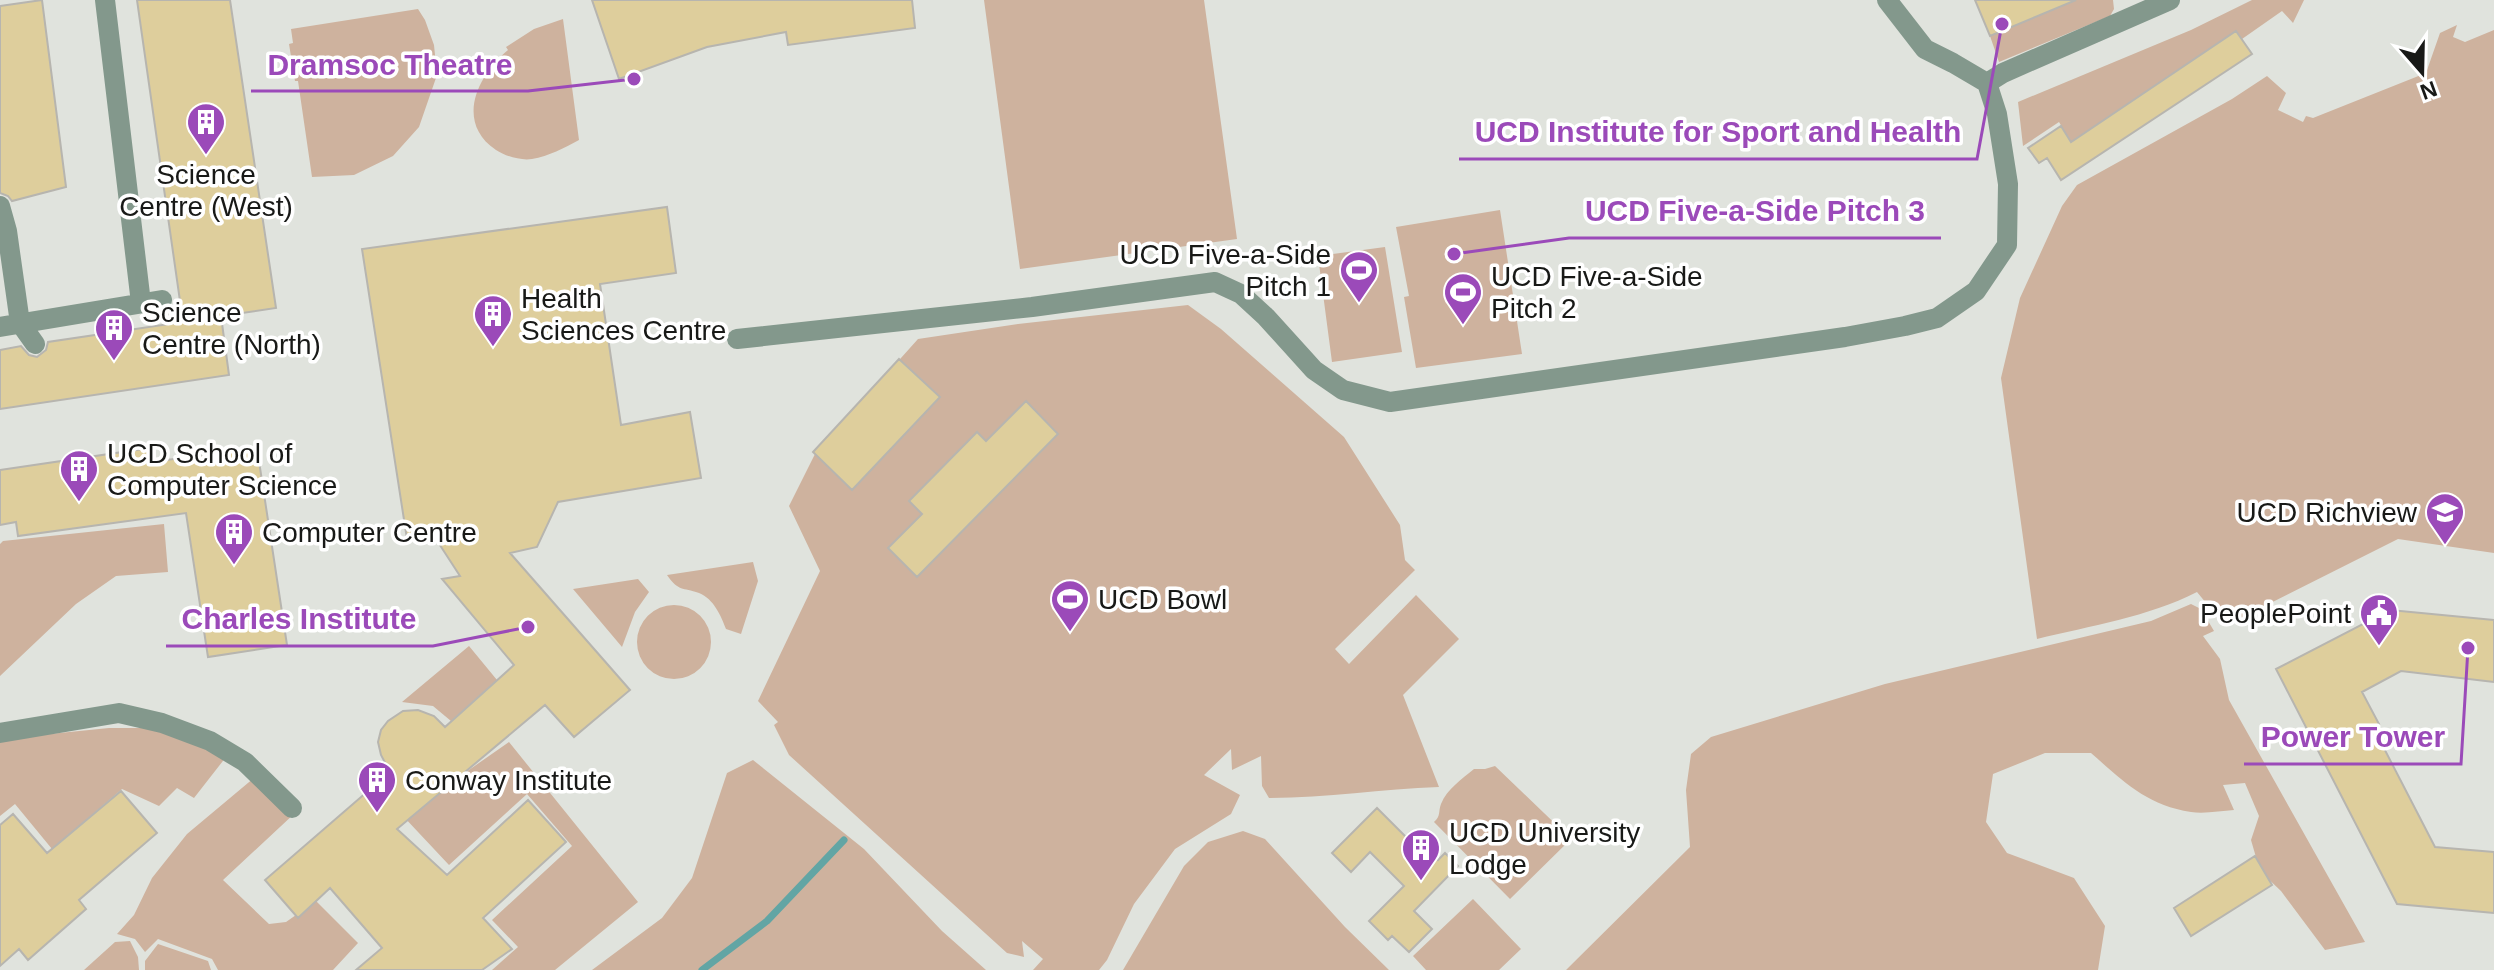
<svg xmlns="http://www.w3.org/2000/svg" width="2494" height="970" font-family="Arial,sans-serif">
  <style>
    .green { fill: #ceb29e }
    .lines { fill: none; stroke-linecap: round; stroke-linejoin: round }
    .stream { stroke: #62a5a4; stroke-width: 7 }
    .building { fill: #dece9c; stroke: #b7b5af; stroke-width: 2 }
    .pedestrian { stroke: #83988c; stroke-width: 20 }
    .minor { stroke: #83988c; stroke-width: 20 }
    .labels { text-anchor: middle; stroke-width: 7; stroke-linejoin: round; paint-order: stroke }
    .poi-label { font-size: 28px; fill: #181917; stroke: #fff; text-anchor: start }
    .leader { fill: none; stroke: #9b4ab9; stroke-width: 3 }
    .callout-dot { fill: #9b4ab9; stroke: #fff; stroke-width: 3 }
    .callout-label { font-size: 30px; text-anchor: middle; font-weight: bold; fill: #9b4ab9; stroke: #fff; stroke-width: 7; stroke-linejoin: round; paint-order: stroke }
  </style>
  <rect width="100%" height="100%" fill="#e0e3dd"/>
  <!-- green -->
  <path class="green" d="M984,0H1204L1237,239L1020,269Z
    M2076,0H2113L2114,9L2110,16L1999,62L1990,36Z
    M2252,0H2304L2293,23L2282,11L2242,39L2236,32L2071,142L2059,122L2023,146L2018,102L2191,30Z
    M418,9L425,20L434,45L437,75L419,127L393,156L354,175L312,177L298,81H295L289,44L293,43L291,29Z
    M563,19L579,140C564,148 549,156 532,159C521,161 505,156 496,150C455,122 477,76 508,50L506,47L534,29Z
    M2457,25L2453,37L2465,42L2494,30V553L2398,539L2225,626L2197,592C2148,617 2090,626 2037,639L2001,378L2020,298L2062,206L2077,185L2232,99L2267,76L2286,93L2278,110L2303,122L2306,116L2313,118L2426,73L2440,33Z
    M1500,210L1522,354L1416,368L1404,297L1409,296L1396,227Z
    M1385,247L1402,352L1332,362L1318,256Z
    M1188,305L1221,329L1344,437L1400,525L1405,560L1415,570L1335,649L1349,664L1416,595L1459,639L1403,695L1439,787C1382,789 1326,798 1269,798L1262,786L1261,756L1232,770L1231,749L1204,775L1240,795L1231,814L1175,849L1134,904L1107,960L1099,970H1033L1043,959L1022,941L1024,957L1007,953L789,755L774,725L778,722L758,701L820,571L789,506L815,454L918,339L1018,324Z
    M164,524L168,572L116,576L76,604L0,676V544L3,541Z
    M753,562L758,581L741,634L726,629C721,616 714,599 699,593C682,587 679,592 667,575Z
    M638,579L649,592L635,612L622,647L573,589Z
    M2191,604L2201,609L2214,631L2203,636L2220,659L2229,700L2365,942L2325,950L2281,891L2260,871L2251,840L2259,816L2245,783L2223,785L2234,810C2221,811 2204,814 2191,812C2146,805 2123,781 2091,753H2045L1993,774L1986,822L2007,853L2074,878L2105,926L2098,970H1566L1690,847L1686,790L1691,754L1711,737L1885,684L2151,621Z
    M637 642a37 37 0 1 1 74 0a37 37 0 1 1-74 0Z
    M469,646L497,680L451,721L433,706L402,702Z
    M109,728H144L187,737L226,757L194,798L177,788L159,806L122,789L52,849L15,804L0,816V739Z
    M509,742L638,902L555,970H492L518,947L492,920L572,846L527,794L449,865L403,816Z
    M753,760L864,849L942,931L986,970H592L662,918L692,878L727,773Z
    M1495,766L1571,839L1510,899L1434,822C1441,816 1438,812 1441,804C1447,789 1462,779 1474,769H1485Z
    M261,772L295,813L223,880L269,924L286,922L316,901L358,943L333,970H218L212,959L158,939L145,952L135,939L117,934L134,915L152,878L187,834Z
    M1243,831L1265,839L1345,927L1389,970H1123L1184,866L1208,842Z
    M1473,899L1521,949L1499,970H1426L1413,956Z
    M130,941L138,957L139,970H84L115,942Z
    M158,944L208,961L211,970H145V961Z"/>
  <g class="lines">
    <!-- stream -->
    <path class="stream" d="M702,970L767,921L844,840"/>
  </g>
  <!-- building -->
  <path class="building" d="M42,0L66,187L12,201L8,196L0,193V6Z
    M137,0H230L276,308L221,316L229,375L0,409V350L21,346L29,355L37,357L46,350L48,342L183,322Z
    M592,0H912L915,28L788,45L786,32L707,47L619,79Z
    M1975,0H2076L1990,36Z
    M2236,31L2252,54L2061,180L2047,158L2039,163L2028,148L2061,126L2071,142Z
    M667,207L676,273L600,284L621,425L690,412L701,478L558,502L537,547L510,553L630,690L574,737L545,705L397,829L447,875L528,800L566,842L483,918L512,949L482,970H356L382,948L330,888L298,918L265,880L390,772L381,755L378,742L381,730L388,721L403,711L418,710L434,716L445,727L514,665L442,579L460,576L434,536L407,539L362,249Z
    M899,359L940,397L852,490L813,452Z
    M1026,401L1058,434L917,577L888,548L922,514L909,501L977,432L986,441Z
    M150,448L152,462L257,448L287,645L208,657L186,513L18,536L16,522L0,525V470Z
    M2390,610L2494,620V682L2401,671L2362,692L2379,724L2373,727L2435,847L2494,852V913L2397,904L2276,669Z
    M121,791L157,833L79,900L86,909L28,960L19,949L0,966V825L13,814L47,853Z
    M1377,808L1406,837L1410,833L1438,860L1445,853L1458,866L1414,911L1432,929L1409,952L1392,936L1388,940L1369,921L1404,886L1370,852L1351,872L1332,853Z
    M2255,856L2272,885L2191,936L2174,908Z"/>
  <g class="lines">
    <!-- pedestrian -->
    <path class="pedestrian" d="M105,0L141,303
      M0,206L7,231L20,323L35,344
      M0,327L162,300
      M0,733L119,713L162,723L210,741L245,762L292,808"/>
    <!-- minor -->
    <path class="minor" d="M1987,83L2003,73L2170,0
      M737,339L1032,307L1215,282L1241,294L1266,317L1314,370L1343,390L1390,402L1845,337L1905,326L1937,318L1976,291L2007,245L2008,184L1997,114L1987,83L1953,63L1925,49L1887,0"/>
  </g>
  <!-- icons -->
  <defs>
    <symbol id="building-pin" viewBox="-11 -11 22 30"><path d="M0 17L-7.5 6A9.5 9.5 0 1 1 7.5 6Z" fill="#9b4ab9" stroke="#fff"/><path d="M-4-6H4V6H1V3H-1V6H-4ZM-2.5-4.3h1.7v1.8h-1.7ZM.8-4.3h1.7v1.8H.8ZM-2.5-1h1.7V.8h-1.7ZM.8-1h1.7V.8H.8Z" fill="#fff"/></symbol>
    <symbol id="stadium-pin" viewBox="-11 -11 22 30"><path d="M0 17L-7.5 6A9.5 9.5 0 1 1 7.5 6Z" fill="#9b4ab9" stroke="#fff"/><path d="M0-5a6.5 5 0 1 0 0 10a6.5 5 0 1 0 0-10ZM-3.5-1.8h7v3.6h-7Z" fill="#fff"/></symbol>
    <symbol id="university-pin" viewBox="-11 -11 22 30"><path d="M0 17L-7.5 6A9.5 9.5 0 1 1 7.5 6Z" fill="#9b4ab9" stroke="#fff"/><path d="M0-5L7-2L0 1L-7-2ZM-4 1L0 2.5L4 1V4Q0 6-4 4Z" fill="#fff"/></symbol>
    <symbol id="civic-pin" viewBox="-11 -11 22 30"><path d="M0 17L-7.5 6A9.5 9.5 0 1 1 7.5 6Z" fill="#9b4ab9" stroke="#fff"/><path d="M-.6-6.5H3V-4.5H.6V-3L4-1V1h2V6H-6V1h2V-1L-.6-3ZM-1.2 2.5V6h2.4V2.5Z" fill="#fff"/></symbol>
  </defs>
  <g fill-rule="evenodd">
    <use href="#building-pin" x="184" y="100" width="44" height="60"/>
    <use href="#stadium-pin" x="1337" y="248" width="44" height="60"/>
    <use href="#stadium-pin" x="1441" y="270" width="44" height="60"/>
    <use href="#building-pin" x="471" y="292" width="44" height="60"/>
    <use href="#building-pin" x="92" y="306" width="44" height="60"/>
    <use href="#building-pin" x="57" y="447" width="44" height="60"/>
    <use href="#university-pin" x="2423" y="490" width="44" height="60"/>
    <use href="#building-pin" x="212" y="510" width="44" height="60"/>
    <use href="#stadium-pin" x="1048" y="577" width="44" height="60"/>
    <use href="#civic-pin" x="2357" y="591" width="44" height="60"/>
    <use href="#building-pin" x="355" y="758" width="44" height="60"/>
    <use href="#building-pin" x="1399" y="826" width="44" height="60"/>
  </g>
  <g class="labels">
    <!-- poi labels -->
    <g class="poi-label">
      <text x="206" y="184" text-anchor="middle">Science<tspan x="206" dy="32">Centre (West)</tspan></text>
      <text x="1331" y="264" text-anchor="end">UCD Five-a-Side<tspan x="1331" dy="32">Pitch 1</tspan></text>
      <text x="1491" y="286">UCD Five-a-Side<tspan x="1491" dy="32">Pitch 2</tspan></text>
      <text x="521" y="308">Health<tspan x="521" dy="32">Sciences Centre</tspan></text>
      <text x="142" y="322">Science<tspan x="142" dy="32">Centre (North)</tspan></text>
      <text x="107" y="463">UCD School of<tspan x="107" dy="32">Computer Science</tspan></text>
      <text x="2417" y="522" text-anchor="end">UCD Richview</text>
      <text x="262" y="542">Computer Centre</text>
      <text x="1098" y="609">UCD Bowl</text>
      <text x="2351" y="623" text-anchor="end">PeoplePoint</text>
      <text x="405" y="790">Conway Institute</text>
      <text x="1449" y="842">UCD University<tspan x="1449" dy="32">Lodge</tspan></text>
    </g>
  </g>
  <!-- callouts -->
  <path class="leader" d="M634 79L528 91H251M2002 24L1977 159H1459M1454 254L1569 238H1941M528 627L433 646H166M2468 648L2461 764H2244"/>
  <g class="callout-dot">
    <circle cx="634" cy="79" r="8"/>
    <circle cx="2002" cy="24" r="8"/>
    <circle cx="1454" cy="254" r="8"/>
    <circle cx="528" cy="627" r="8"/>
    <circle cx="2468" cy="648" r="8"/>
  </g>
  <g class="callout-label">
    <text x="390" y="75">Dramsoc Theatre</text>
    <text x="1718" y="142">UCD Institute for Sport and Health</text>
    <text x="1755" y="221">UCD Five-a-Side Pitch 3</text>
    <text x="299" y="629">Charles Institute</text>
    <text x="2353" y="747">Power Tower</text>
  </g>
  <!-- north arrow -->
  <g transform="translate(2422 72) rotate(160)" stroke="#ffffff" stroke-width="6" paint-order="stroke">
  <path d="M0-6L14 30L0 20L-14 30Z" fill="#181917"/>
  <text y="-12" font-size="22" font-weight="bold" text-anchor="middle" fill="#181917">N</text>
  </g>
</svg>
